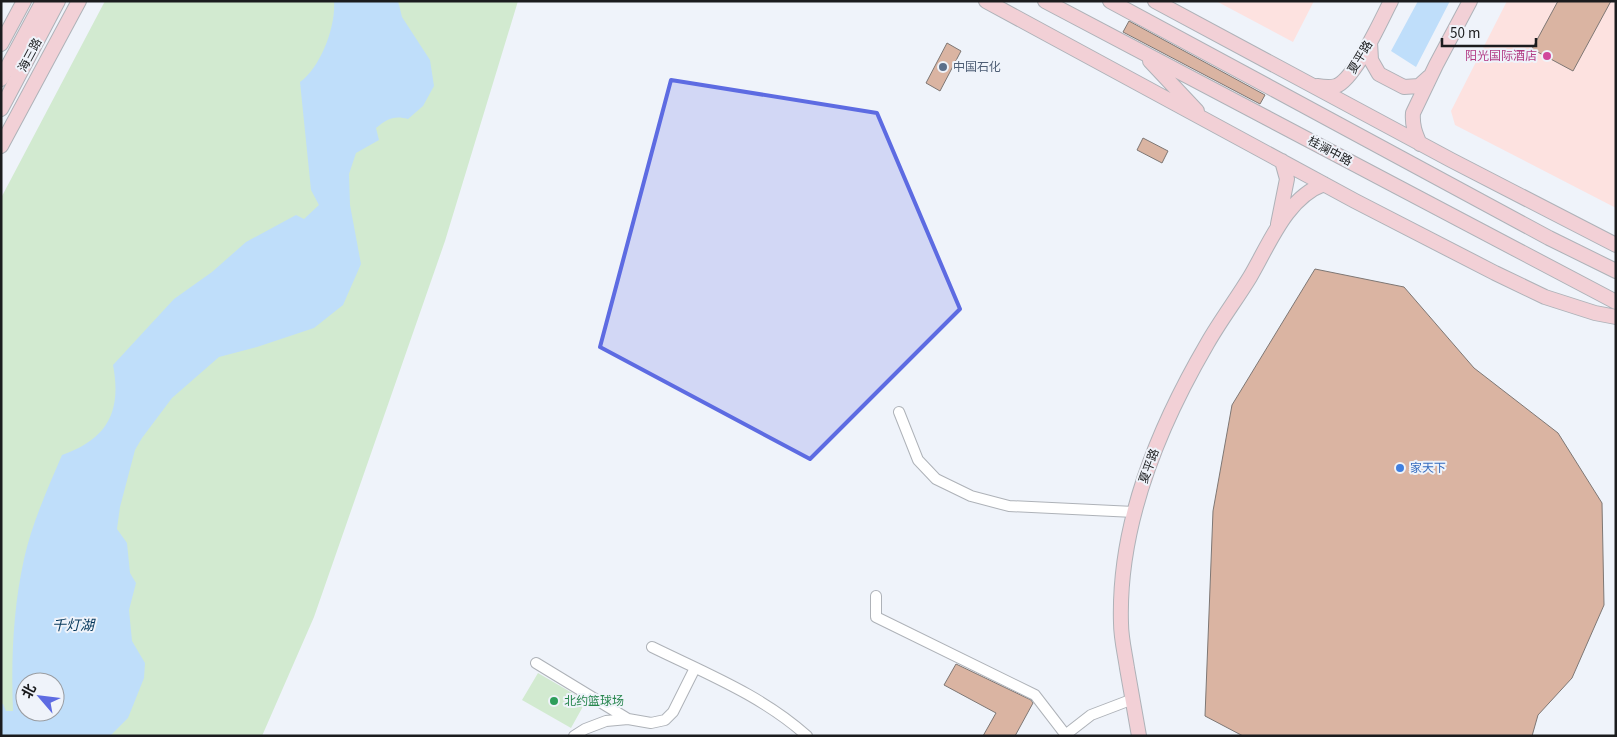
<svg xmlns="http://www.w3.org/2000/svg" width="1617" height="737" font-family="'Source Sans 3','Noto Sans SC',sans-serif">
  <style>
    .commercial { fill: #fde2e0 }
    .green { fill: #d2ead0; fill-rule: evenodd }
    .water { fill: #bfdefa; fill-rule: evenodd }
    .building { fill: #dab4a2; stroke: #7e7774 }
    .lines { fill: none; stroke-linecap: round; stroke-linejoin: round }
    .street-casing { stroke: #aeb2b8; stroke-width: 12 }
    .secondary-casing { stroke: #aeb2b8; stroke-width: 16 }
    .street { stroke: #fff; stroke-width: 10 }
    .secondary { stroke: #f2d0d6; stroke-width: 14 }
    .marked { fill: #5d6be2; fill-opacity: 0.2; stroke: #5d6be2; stroke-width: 4; stroke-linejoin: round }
    .hotel-dot { fill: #d1479c; stroke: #eff3fa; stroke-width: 2 }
    .service-dot { fill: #5c6f8a; stroke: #eff3fa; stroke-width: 2 }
    .shop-dot { fill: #3f7fe0; stroke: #eff3fa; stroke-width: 2 }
    .leisure-dot { fill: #2e9e5b; stroke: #eff3fa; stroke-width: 2 }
    .labels { text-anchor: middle; stroke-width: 4; stroke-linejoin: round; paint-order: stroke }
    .street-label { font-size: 12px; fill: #1b1c1e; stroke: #eff3fa }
    .hotel-label { font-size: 12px; fill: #b23c85; stroke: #eff3fa; text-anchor: end }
    .service-label { font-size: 12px; fill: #4e5e75; stroke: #eff3fa; text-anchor: start }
    .shop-label { font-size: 12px; fill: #366cbe; stroke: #eff3fa; text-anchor: start }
    .leisure-label { font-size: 12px; fill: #27864d; stroke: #eff3fa; text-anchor: start }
    .water-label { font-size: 14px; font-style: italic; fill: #03365a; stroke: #eff3fa }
  </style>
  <rect width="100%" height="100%" fill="#eff3fa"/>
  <!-- commercial -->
  <path class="commercial" d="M1216,1H1314L1293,42Z
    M1507,1H1616V208L1455,125L1451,111Z"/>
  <!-- green -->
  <path class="green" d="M105,1H518L445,241L314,617L262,736H1V198ZM25,682H55V712H25Z
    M538,673L586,701L571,728L522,700Z"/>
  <!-- water -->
  <path class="water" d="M334,1H398L402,17L430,60L434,86L423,106L408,119C394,115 387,119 376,128L379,140L356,153L349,174L350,205L361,264L343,305L314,328L257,347L219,357L172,398L142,438L135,450L120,507L117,529L127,543L130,573L136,583L129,610L132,641L145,663L144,678L128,718L110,736H1V704H3L6,711H13C11,660 13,609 24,559C32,523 48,488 62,455C107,439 122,412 113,365L174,299L212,272L246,242L296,215L304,219L319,205L311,190L300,82C321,67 336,26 334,1ZM25,682H55V712H25Z
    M1418,1H1450L1416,67L1391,51Z"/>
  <!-- building -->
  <path class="building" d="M1558,1H1611L1573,71L1532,49Z
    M1129,21L1265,95L1260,104L1123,32Z
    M947,43L961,51L940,91L926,83Z
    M1143,138L1168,151L1162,163L1137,150Z
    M1315,269L1404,287L1474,368L1558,433L1602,503L1604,605L1572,678L1538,715L1532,736H1243L1205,716L1213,511L1232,405Z
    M956,664L1031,700L1033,703L1015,736H983L996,713L944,685Z"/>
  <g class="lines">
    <defs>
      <path id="street" d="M899,412L918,460L936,479L971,496L1009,506L1134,512
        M876,596V617L1035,695L1065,734
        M652,647C705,673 763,696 807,736
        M536,663L628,719
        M574,736L585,729L606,721L628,719L651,723L665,720L673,712L695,668
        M1064,736L1091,715L1133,699"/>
      <path id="secondary" d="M986,1L1355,201L1495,273L1545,297L1595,313L1616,317
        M1045,1L1616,302
        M1110,1L1549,238L1616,271
        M1155,1L1451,160L1616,245
        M1370,42L1371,60L1379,74L1404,87L1419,86L1429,77
        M1,44L24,1
        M1150,61L1197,111
        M1,79L43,1
        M1317,86C1323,87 1330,88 1336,86C1355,79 1381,20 1391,1
        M1,109L58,1
        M1420,144C1415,133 1412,125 1413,113L1436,65L1470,1
        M1,146L79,1
        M1278,224L1287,179L1282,161
        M1139,736C1135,713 1131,691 1127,668C1125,654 1121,638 1121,623C1118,524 1158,428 1207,344C1220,321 1236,300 1250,277C1269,245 1286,198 1324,184"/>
    </defs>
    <!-- street casing -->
    <use href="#street" class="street-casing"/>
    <!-- secondary casing -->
    <use href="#secondary" class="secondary-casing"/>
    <!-- street -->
    <use href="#street" class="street"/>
    <!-- secondary -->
    <use href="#secondary" class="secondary"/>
  </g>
  <!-- marked area -->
  <path class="marked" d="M671,80L877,113L960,309L810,459L600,347Z"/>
  <!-- markers -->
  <circle class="hotel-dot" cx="1547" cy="56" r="5"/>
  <circle class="service-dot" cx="943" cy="67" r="5"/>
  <circle class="shop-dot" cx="1400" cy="468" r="5"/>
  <circle class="leisure-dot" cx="554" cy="701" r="5"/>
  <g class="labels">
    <!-- street labels -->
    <g class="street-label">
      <text transform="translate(30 55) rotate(-62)" y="4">海三路</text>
      <text transform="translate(1360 57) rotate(-59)" y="4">夏平路</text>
      <text transform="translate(1330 151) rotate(28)" y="4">桂澜中路</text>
      <text transform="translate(1149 466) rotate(-70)" y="4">夏平路</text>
    </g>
    <!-- hotel labels -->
    <g class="hotel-label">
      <text x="1537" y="60">阳光国际酒店</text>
    </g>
    <!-- service labels -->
    <g class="service-label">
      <text x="953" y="71">中国石化</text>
    </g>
    <!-- shop labels -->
    <g class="shop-label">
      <text x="1410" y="472">家天下</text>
    </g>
    <!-- leisure labels -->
    <g class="leisure-label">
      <text x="564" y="705">北约篮球场</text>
    </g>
    <!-- water labels -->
    <g class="water-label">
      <text x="73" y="630">千灯湖</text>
    </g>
  </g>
  <!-- border -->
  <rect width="1617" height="737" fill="none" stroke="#1b1c1e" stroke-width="5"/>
  <!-- north arrow -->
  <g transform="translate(40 697) rotate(298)"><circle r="24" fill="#eff3fa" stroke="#9a9da2"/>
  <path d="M0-4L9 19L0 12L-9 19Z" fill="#5d6be2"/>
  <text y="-8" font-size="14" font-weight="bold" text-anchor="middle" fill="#1b1c1e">北</text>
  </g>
  <!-- scale -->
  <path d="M1442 38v8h94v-8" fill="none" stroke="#1b1c1e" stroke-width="2.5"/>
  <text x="1450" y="38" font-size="15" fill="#1b1c1e" stroke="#eff3fa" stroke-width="4" paint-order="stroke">50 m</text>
</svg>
